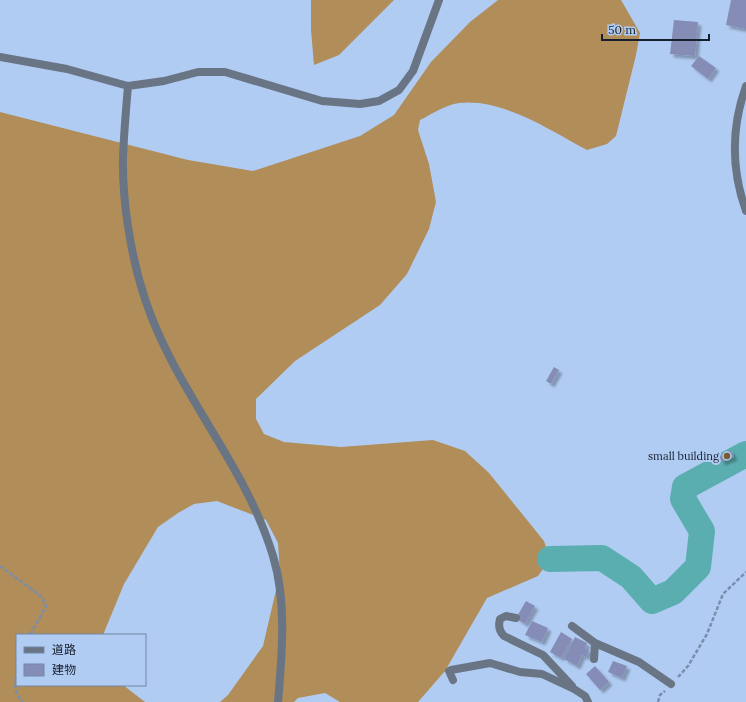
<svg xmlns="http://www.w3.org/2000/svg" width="746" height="702" font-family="Lora,'Noto Sans JP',serif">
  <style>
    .forest { fill: #b08d59 }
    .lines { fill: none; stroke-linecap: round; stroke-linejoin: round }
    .river { stroke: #5baeaf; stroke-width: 26 }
    .building { fill: #858db6; filter: url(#shadow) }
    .path { stroke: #798eac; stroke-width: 2.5; stroke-dasharray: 4 2; stroke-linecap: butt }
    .minor { stroke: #697584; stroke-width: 8 }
    .tertiary { stroke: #697584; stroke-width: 8 }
    .poi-dot { fill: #795d30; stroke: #b1ccf3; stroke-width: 1.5 }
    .labels { text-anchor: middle; stroke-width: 4; stroke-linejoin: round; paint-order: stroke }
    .poi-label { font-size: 11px; fill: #151f2d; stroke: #b1ccf3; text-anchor: end }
  </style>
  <defs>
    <filter id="shadow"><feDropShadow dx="3.5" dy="3.5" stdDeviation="1" flood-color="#0004"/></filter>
  </defs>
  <rect width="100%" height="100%" fill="#b1ccf3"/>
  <!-- forest -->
  <path class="forest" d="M311,0H394L339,55L314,65L311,30Z
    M498,0H621L640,33L636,55L616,136L607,144L587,150C550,130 502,98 459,103C445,105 432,114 420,120L418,130L429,164L436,202L429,229L407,274L380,305L295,361L256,399V419L264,434L284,442L341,447L433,440L465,451L489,473L544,541L550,559L538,576L487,598L445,671L418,702H340L325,693L298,698L294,702H220L228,695L263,646L280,573L278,543L266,520L217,501L194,504L178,513L158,527L124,584L103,635H17V685H123L145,702H0V112L188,160L253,171L360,136L394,115L431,62L470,22Z"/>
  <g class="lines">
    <!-- river -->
    <path class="river" d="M550,559L602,558L631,577L652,601L673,592L698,567L702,531L683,499L685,487L746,454"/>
  </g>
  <!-- building -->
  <path class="building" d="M731,0H746V29L726,25Z
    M674,20L698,22L695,56L670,54Z
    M699,56L716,68L708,79L691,66Z
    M554,367L559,370L551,384L546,381Z
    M731,450L734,457L722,462L719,456Z
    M526,601L535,606L525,624L516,618Z
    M532,621L548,628L542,642L525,635Z
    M561,632L572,639L561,658L550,652Z
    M575,637L587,643L585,648L589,650L586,657L582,655L577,666L564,659Z
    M613,661L627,666L622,678L608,672Z
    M595,666L609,682L600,690L586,674Z"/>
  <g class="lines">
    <!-- path -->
    <path class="path" d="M0,566L41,596L46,606L30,635
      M17,672C15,684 13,693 23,702
      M678,677L688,666L707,634L723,594L746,572
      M658,702L660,695L665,691"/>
    <!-- minor -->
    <path class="minor" d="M516,618L506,616L500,619C498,626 499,631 504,636L543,655L572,686
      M572,626L595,643L639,662L671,684
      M594,659L595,643
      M453,680L449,671L451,670L490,663L520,672L542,674L574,689L585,696L588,702"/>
    <!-- tertiary -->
    <path class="tertiary" d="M0,57L67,69L128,86L164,81L198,72H225L322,101L360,104L379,101L399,90L413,71L439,0
      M128,86C126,109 124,133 123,157C122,201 131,257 145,299C175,391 245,463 273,556C287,602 282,655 278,702
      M746,86C731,128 731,169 746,211"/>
  </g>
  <!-- markers -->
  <circle class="poi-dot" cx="727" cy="456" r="4"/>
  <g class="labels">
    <!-- poi labels -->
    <g class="poi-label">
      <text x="719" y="460">small building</text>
    </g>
  </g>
  <!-- legend -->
  <rect x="16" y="634" width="130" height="52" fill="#b1ccf3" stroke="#7387a4"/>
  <rect x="24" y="647" width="20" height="6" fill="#697584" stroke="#7387a4"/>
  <text x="52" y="654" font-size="12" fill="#151f2d">道路</text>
  <rect x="24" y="664" width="20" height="12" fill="#858db6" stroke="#7387a4"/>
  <text x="52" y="674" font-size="12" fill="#151f2d">建物</text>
  <!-- scale -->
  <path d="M602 34v6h107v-6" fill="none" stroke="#151f2d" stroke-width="2"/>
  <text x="608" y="34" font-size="12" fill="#151f2d" stroke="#b1ccf3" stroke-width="3" paint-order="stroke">50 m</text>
</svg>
